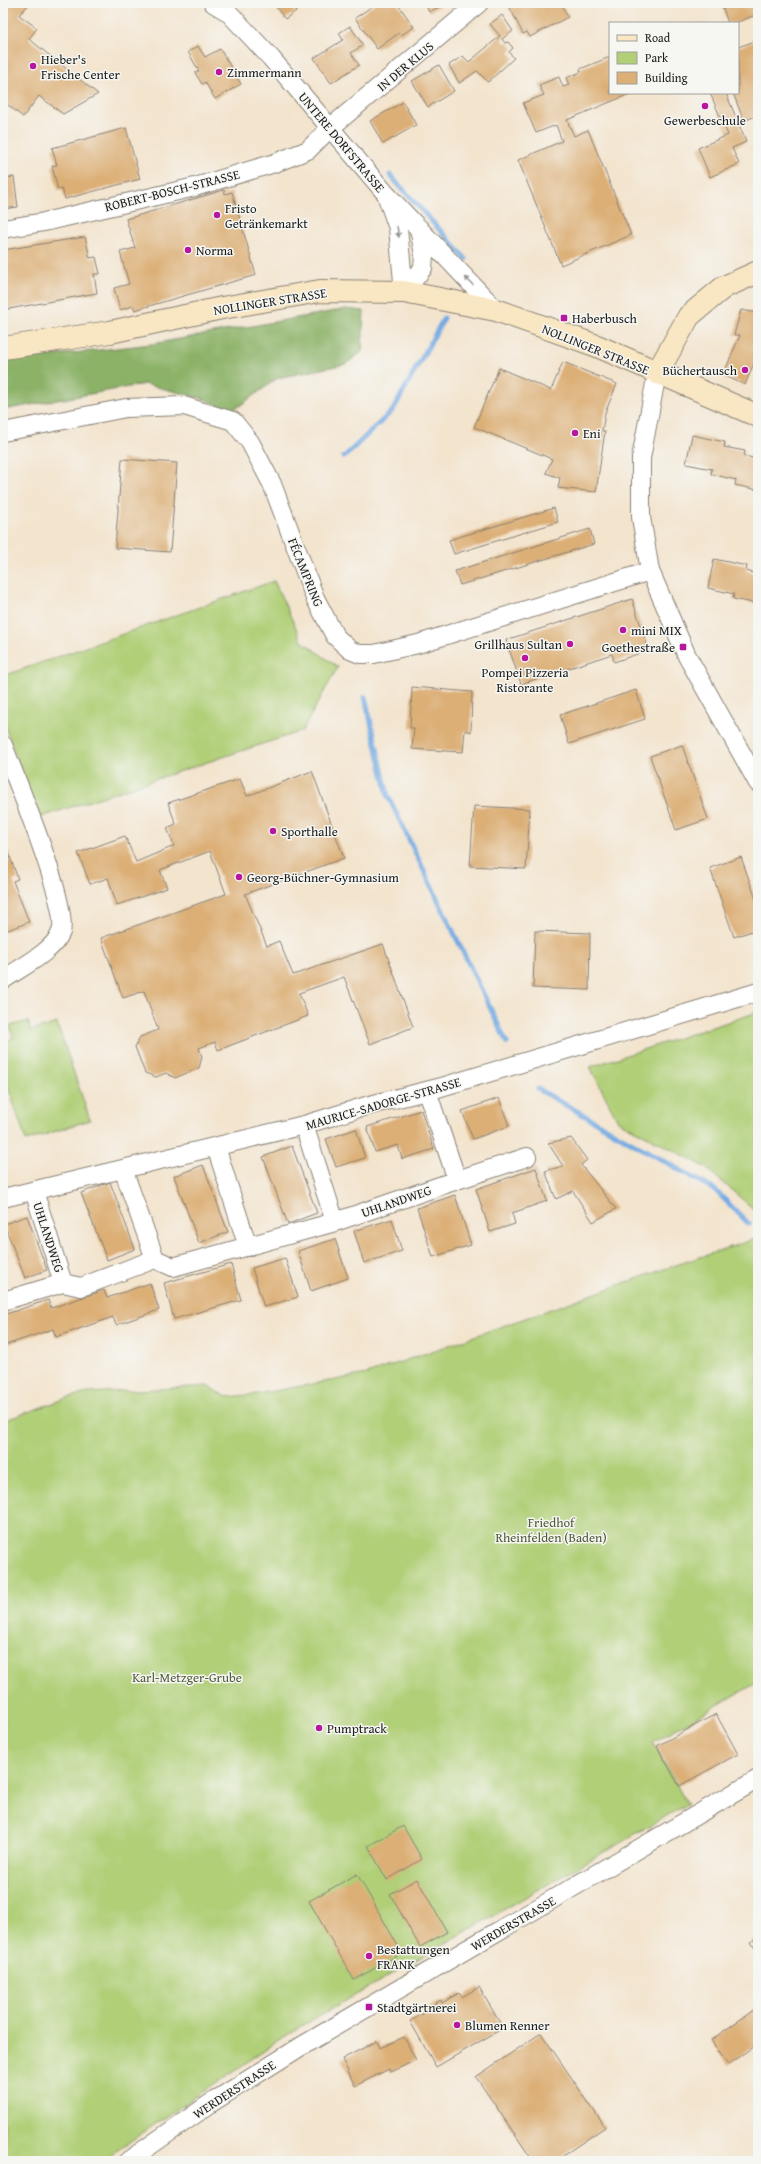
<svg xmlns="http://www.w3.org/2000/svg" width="761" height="2164" font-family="'Gentium Book Plus',serif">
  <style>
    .green { fill: #b0cf77; stroke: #66764a }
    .forest { fill: #8cb268; stroke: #546742 }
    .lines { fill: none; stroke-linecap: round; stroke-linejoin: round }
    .stream { stroke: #74aae2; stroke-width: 5 }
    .building { fill: #dcaf76 }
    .street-casing { stroke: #888075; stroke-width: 20 }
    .secondary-casing { stroke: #888075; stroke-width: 24 }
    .street { stroke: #fff; stroke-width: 18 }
    .secondary { stroke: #f9e7c3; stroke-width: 22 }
    .oneway { fill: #999 }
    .poi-dot { fill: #b5179e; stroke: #f6f6f2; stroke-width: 1.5 }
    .labels { text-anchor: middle; stroke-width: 3; stroke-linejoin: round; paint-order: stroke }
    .poi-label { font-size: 13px; fill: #1c1c1c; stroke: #f6f6f2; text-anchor: start }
    .street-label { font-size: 13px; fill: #1c1c1c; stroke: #f6f6f2 }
    .park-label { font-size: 13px; fill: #505b3c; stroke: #f6f6f2 }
  </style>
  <rect width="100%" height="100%" fill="#f6f6f2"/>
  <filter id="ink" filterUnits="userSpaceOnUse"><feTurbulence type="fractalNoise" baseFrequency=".025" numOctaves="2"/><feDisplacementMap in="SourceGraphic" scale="8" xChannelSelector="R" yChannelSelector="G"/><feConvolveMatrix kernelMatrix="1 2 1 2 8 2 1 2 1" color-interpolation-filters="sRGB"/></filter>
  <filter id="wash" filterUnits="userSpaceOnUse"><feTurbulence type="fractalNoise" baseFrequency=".012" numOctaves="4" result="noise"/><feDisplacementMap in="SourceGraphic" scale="16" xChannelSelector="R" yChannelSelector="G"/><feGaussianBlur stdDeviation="0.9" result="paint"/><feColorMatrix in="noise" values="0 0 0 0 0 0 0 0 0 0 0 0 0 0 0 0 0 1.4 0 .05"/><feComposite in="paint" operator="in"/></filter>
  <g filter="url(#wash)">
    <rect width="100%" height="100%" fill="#f3e4ce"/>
    <!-- green -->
    <path class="green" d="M274,581L302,641L338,667L302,731L38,818L3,721V676Z
      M758,1012V1213L705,1167L618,1121L590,1067Z
      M28,1021L31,1031L57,1023L90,1120L26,1141L3,1071V1042L13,1038L10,1026Z
      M758,1238V1682L653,1742L687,1804L290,2033L101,2161H3V1421L67,1398L87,1393L207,1386L227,1397L258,1394L367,1374L664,1269Z"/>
    <!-- forest -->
    <path class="forest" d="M346,309L364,311L362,352L346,364L278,378L231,412L204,399L145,384L3,410V361L152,344Z"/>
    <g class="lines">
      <!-- stream -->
      <path class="stream" d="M390,175L466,259
        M344,457L393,410L444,318
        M365,697L388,796L507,1043
        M538,1089L715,1190L749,1224"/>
    </g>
    <g id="blocks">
      <!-- building -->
      <path class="building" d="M3,3H30L19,15L37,28L29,39L98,94L63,114L39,96L23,117L3,101Z
        M281,3H307L285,19L276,7Z
        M377,3H397L414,27L401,35L399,33L377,49L355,18Z
        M425,3H447L429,12Z
        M516,3H561L568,17L530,37L527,32L523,34L509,6Z
        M721,3H756L758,14L735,23H728Z
        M502,15L513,31L502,39L505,43L508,42L513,48L509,52L514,58L488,82L477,71L459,83L449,65L463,56L469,62L500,36L490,24Z
        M350,26L363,45L351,53L359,65L331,83L314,58L343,40L339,33Z
        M758,40V115L744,121L733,93H738V47Z
        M198,46L205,57L220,49L241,84L215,99L205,82L202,84L195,73L199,71L188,52Z
        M610,57V93H632L567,120L574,136L588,130L631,235L561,265L518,160L562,141L556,125L536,133L523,103L544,95L539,85L559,77L563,87L569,85L566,78L581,72L580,69Z
        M439,65L454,91L428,107L412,81Z
        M710,93H726L746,142L732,148L739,164L710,177L698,148L728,135Z
        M403,102L416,125L383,144L370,121Z
        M126,128L140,179L65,199L62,189L58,190L52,166L57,165L52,148Z
        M14,177L18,207L3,209V178Z
        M224,190L225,194L232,192L256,275L135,310L133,306L120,310L114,288L129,284L120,252L135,248L126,219Z
        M85,237L90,258L96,257L100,274H94L97,293L3,310V250Z
        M741,310L758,313V353L745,385L723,375L740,335H734Z
        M563,362L617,384L605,413L602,431H605L596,492L558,488L560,478L546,473L552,459L474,427L499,368L551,390Z
        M692,435L725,442L724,447L745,451L744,456L758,459V490L735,485L736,480L711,474L712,469L686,464Z
        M122,459L177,463L170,552L115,548Z
        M554,508L558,522L454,554L449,540Z
        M590,529L594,544L460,585L455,571Z
        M714,559L747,566L746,571L758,574V604L733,599L734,594L708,588Z
        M632,599L649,650L614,662L612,654L521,684L506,640Z
        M412,687L472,692L471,732L465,730L463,752L412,749L414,728H410Z
        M636,690L645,719L569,744L560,715Z
        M682,745L708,819L676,830L650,756Z
        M312,771L344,858L245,894L267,946L279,941L293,975L383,944L413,1027L370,1044L344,977L299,993L308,1016L218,1050L215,1042L199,1048L202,1057L199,1068L175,1078L166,1073L156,1077L145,1073L135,1047L140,1037L158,1030L144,991L123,998L101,938L226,894L210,851L160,870L167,888L117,905L108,878L90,884L78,853L125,836L136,862L174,846L167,828L176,824L168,803L240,779L247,796Z
        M474,806L530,809L526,869L470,866Z
        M3,837L18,879L13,881L29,922L3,932Z
        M741,857L758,905V929L734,937L710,868Z
        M535,931L590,933L589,990L533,988Z
        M499,1098L509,1126L473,1139L462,1111Z
        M421,1110L434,1149L402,1159L398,1145L375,1152L367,1127Z
        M356,1129L365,1158L336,1167L326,1139Z
        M571,1138L587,1160L581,1165L616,1209L593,1222L573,1191L556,1199L545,1171L563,1166L548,1143Z
        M292,1146L317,1213L288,1224L263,1157Z
        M203,1165L228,1232L199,1243L174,1176Z
        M536,1168L547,1201L512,1213L515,1224L490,1232L476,1189Z
        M110,1182L135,1249L107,1260L81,1193Z
        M455,1195L471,1245L433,1257L417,1208Z
        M27,1216L47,1270L25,1278L4,1224Z
        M392,1219L402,1251L364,1263L354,1231Z
        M335,1239L348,1278L311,1291L298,1251Z
        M285,1258L298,1297L264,1307L252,1268Z
        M231,1264L241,1300L174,1319L164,1283Z
        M150,1283L159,1310L116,1325L113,1317L56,1337L53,1329L3,1346V1315L48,1300L51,1308L104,1290L107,1298Z
        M716,1714L738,1754L679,1786L657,1746Z
        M403,1826L422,1859L387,1880L368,1846Z
        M357,1874L402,1953L354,1980L309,1901Z
        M417,1879L447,1932L420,1947L390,1894Z
        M758,1937V1953L751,1942Z
        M479,1987L503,2028L436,2067L410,2021L426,2012L424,2010L441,2000L442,2003L459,1993L462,1997Z
        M758,2007V2044L728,2065L711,2040Z
        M541,2033L605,2127L555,2161H533L476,2077Z
        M404,2037L416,2060L391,2072L389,2069L355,2086L342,2059L377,2041L380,2048Z"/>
    </g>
  </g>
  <g filter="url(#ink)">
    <use href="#blocks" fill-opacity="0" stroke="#888075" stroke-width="1"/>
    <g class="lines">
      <defs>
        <path id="street" d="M213,3L228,12L271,58L387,195L496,310
          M388,200L398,228L404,292
          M3,229L44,222L195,187L275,163L308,150L330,128L479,3
          M404,292L423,268L424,255L419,228
          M657,373L641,458V517L650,571L687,656L758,783
          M3,432L126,408L184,406L233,421L250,442L272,484L315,598L335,636L350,650L360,654H374L418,644L650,571
          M3,745C15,777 70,907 61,932C53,952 21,967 3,980
          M304,1125L335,1222
          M216,1147L248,1247
          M123,1169L155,1259
          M457,1180L527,1157
          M34,1191L63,1283
          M3,1198L304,1125L366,1106L438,1088L758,992
          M3,1301L63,1283L81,1287L155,1259L173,1267L335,1222L457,1180L427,1091
          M128,2161L211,2103L300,2047L758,1779"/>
        <path id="secondary" d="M3,348L110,332L222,308L320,291L404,292L496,310L597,346L758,416
          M657,373L689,316L724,287L758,272"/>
      </defs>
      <!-- street casing -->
      <use href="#street" class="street-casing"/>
      <!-- secondary casing -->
      <use href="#secondary" class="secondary-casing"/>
      <!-- street -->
      <use href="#street" class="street"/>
      <!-- secondary -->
      <use href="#secondary" class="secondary"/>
    </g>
    <!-- one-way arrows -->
    <defs><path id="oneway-solid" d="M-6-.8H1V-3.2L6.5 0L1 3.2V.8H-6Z"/></defs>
    <g class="oneway">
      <use href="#oneway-solid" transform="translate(398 232) rotate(80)"/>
      <use href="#oneway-solid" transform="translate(469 281) rotate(-134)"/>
    </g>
  </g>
  <!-- markers -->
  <g class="poi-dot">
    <circle cx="33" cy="66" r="4"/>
    <circle cx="219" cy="72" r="4"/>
    <circle cx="705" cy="106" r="4"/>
    <circle cx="217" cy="215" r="4"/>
    <circle cx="188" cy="250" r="4"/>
    <rect x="560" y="314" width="8" height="8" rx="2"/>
    <circle cx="745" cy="370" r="4"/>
    <circle cx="575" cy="433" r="4"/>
    <circle cx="623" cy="630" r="4"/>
    <circle cx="570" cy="644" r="4"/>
    <rect x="679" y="643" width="8" height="8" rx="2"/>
    <circle cx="525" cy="658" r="4"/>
    <circle cx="273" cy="831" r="4"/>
    <circle cx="239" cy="877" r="4"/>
    <circle cx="319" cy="1728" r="4"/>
    <circle cx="369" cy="1956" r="4"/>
    <rect x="365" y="2003" width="8" height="8" rx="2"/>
    <circle cx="457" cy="2025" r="4"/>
  </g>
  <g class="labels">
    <!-- poi labels -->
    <g class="poi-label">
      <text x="41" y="64">Hieber's<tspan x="41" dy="15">Frische Center</tspan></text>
      <text x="227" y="77">Zimmermann</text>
      <text x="705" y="125" text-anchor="middle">Gewerbeschule</text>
      <text x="225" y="213">Fristo<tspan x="225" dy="15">Getränkemarkt</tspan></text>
      <text x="196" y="255">Norma</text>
      <text x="572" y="323">Haberbusch</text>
      <text x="737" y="375" text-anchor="end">Büchertausch</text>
      <text x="583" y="438">Eni</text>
      <text x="631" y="635">mini MIX</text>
      <text x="562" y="649" text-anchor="end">Grillhaus Sultan</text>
      <text x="675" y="652" text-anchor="end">Goethestraße</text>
      <text x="525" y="677" text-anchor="middle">Pompei Pizzeria<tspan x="525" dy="15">Ristorante</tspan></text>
      <text x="281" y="836">Sporthalle</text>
      <text x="247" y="882">Georg-Büchner-Gymnasium</text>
      <text x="327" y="1733">Pumptrack</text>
      <text x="377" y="1954">Bestattungen<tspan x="377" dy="15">FRANK</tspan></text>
      <text x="377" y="2012">Stadtgärtnerei</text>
      <text x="465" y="2030">Blumen Renner</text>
    </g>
    <!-- street labels -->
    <g class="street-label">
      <text transform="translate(405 66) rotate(-40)" y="5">IN DER KLUS</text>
      <text transform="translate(342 142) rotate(50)" y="5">UNTERE DORFSTRASSE</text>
      <text transform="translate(172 190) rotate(-14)" y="5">ROBERT-BOSCH-STRASSE</text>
      <text transform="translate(270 301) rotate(-9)" y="5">NOLLINGER STRASSE</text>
      <text transform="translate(596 349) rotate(22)" y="5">NOLLINGER STRASSE</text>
      <text transform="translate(306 572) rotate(68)" y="5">FÉCAMPRING</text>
      <text transform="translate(383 1103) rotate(-16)" y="5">MAURICE-SADORGE-STRASSE</text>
      <text transform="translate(396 1201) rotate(-19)" y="5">UHLANDWEG</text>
      <text transform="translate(49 1237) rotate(72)" y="5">UHLANDWEG</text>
      <text transform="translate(513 1923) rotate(-30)" y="5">WERDERSTRASSE</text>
      <text transform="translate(234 2089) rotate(-33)" y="5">WERDERSTRASSE</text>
    </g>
    <!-- park labels -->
    <g class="park-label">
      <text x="551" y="1527">Friedhof<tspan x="551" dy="15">Rheinfelden (Baden)</tspan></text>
      <text x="187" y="1682">Karl-Metzger-Grube</text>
    </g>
  </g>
  <!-- margin -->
  <rect width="761" height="2164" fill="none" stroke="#f6f6f2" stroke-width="16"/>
  <!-- legend -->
  <rect x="609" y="22" width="130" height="72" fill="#f6f6f2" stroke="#9f9f9c"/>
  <rect x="617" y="35" width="20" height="6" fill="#f9e7c3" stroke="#9f9f9c"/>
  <text x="645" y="42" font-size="12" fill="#1c1c1c">Road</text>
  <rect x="617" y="52" width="20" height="12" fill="#b0cf77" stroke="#9f9f9c"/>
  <text x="645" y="62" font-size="12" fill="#1c1c1c">Park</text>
  <rect x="617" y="72" width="20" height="12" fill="#dcaf76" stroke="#9f9f9c"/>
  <text x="645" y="82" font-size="12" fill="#1c1c1c">Building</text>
</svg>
